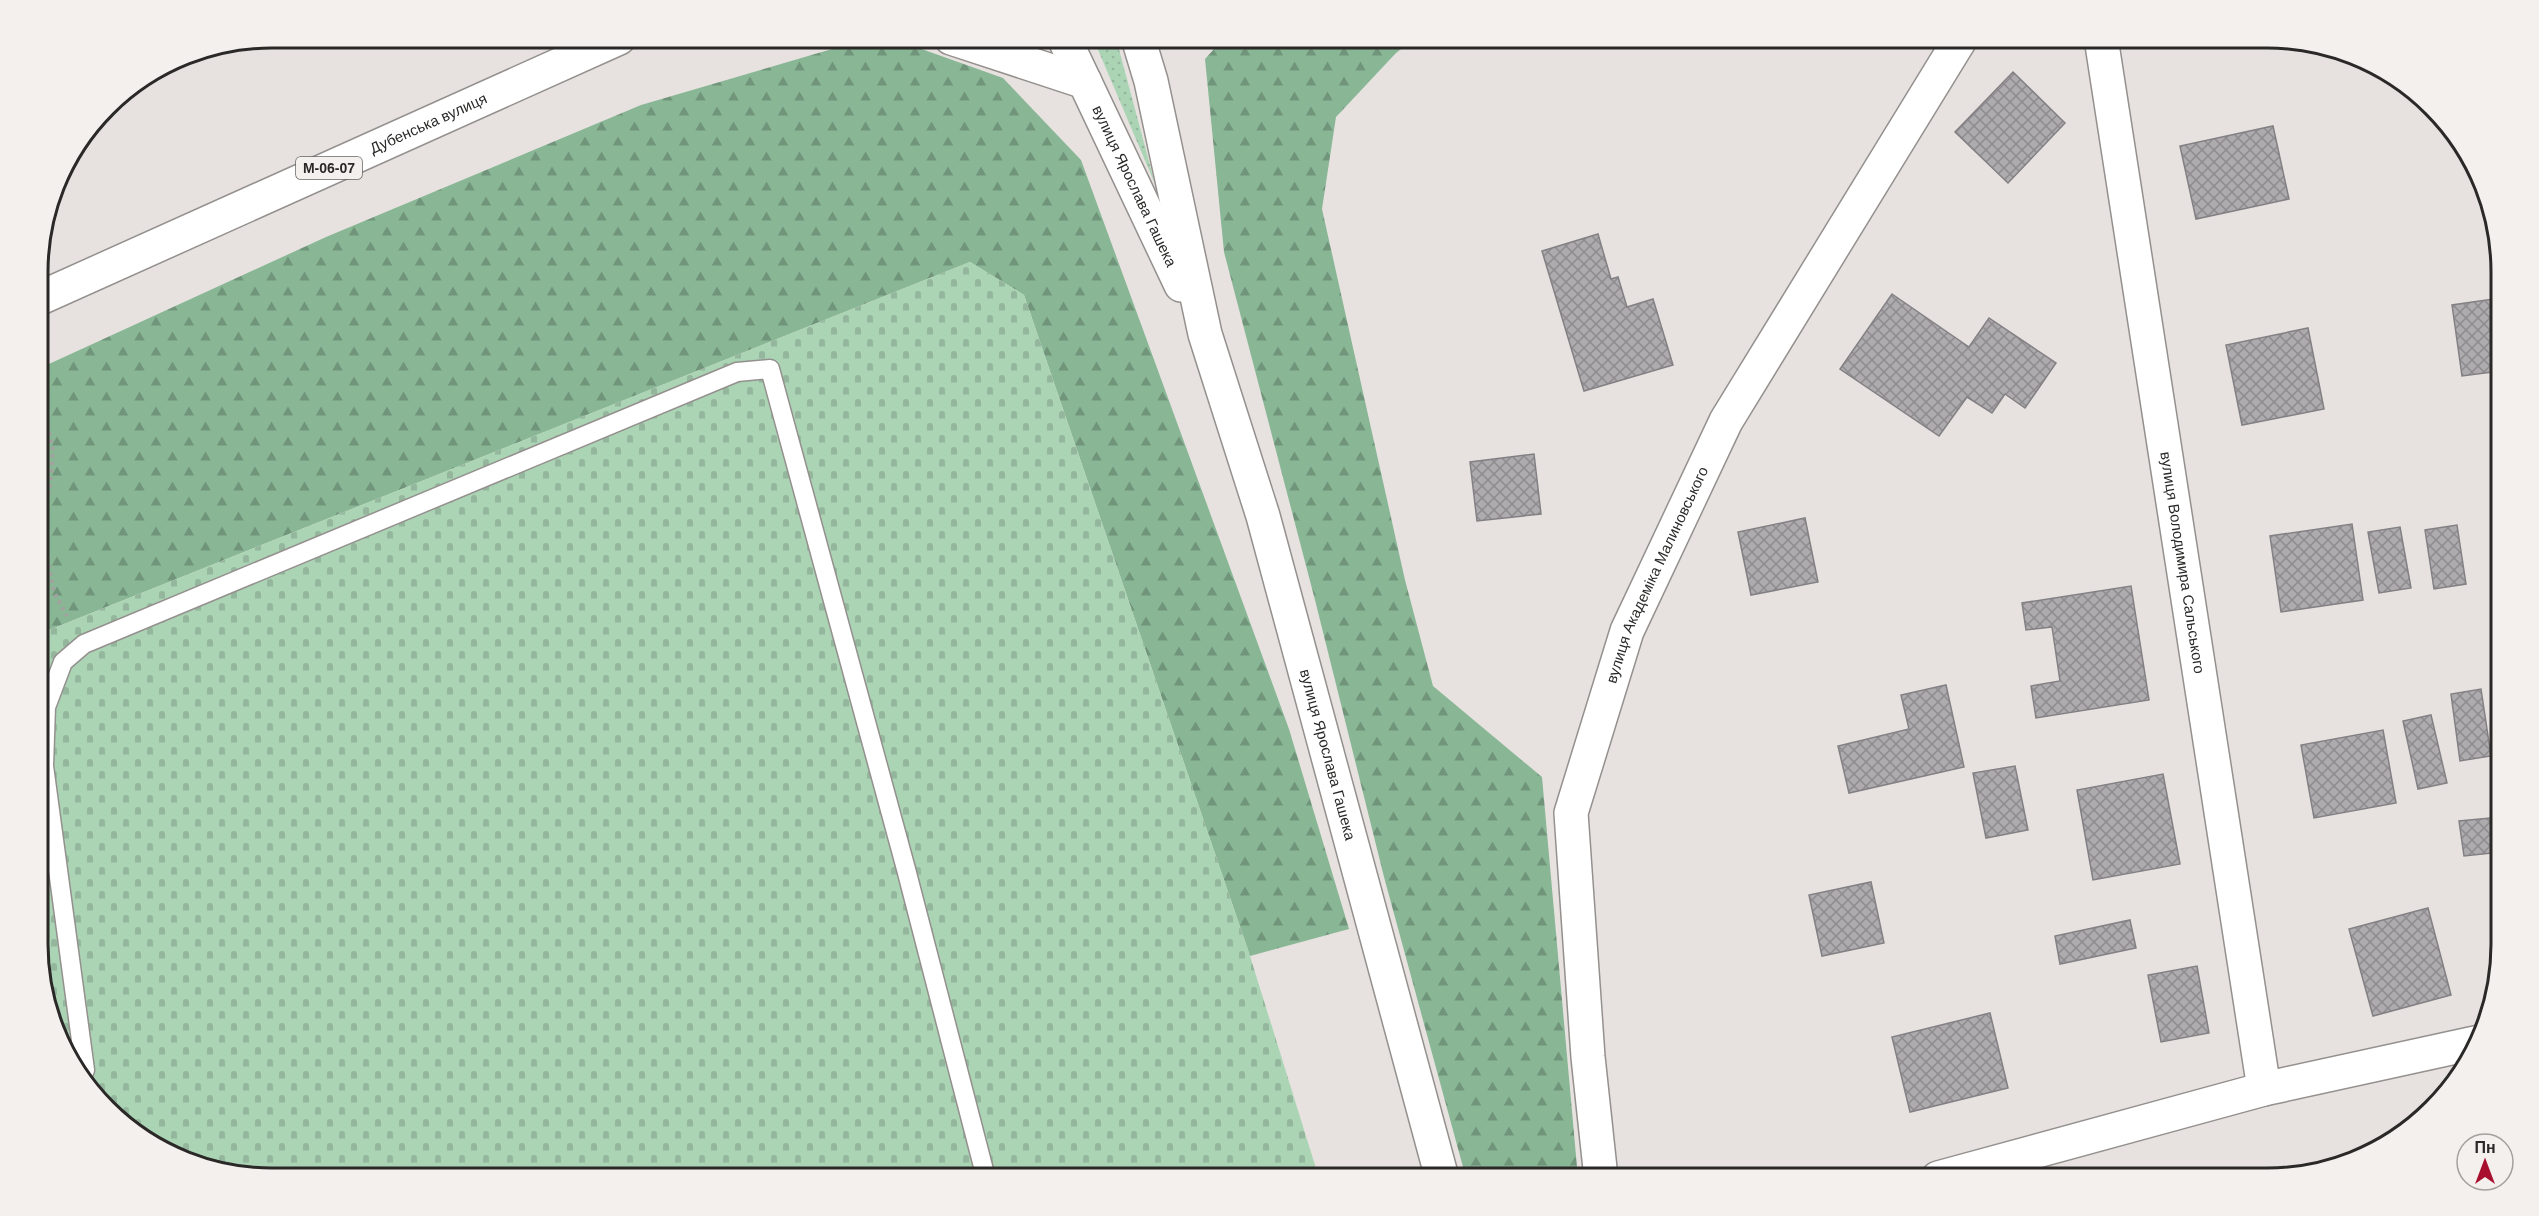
<svg xmlns="http://www.w3.org/2000/svg" width="2539" height="1216" font-family="Arial,sans-serif">
  <style>
    .grass { fill: url(#grass-dots) }
    .forest { fill: url(#forest-firs) }
    .cemetery { fill: url(#cemetery-stones) }
    .building { fill: url(#building-cross-hatch); stroke: #838084; stroke-width: 1.5 }
    .lines { fill: none; stroke-linecap: round; stroke-linejoin: round }
    .service-casing { stroke: #94908e; stroke-width: 21 }
    .minor-casing { stroke: #94908e; stroke-width: 36 }
    .primary-casing { stroke: #94908e; stroke-width: 36 }
    .path { stroke: #a4a09f; stroke-width: 4; stroke-dasharray: 3 4.5; stroke-linecap: butt }
    .service { stroke: #fff; stroke-width: 18 }
    .minor { stroke: #fff; stroke-width: 33 }
    .primary { stroke: #fff; stroke-width: 33 }
    .labels { text-anchor: middle; stroke-width: 6; stroke-linejoin: round; paint-order: stroke }
    .shield { fill: #f4f0ed; stroke: #676563; stroke-width: 1.5 }
    .shield-label { font-size: 14px; font-weight: bold; fill: #2a2928 }
    .street-label { font-size: 15px; fill: #2a2928; stroke: #f4f0ed }
    .rim { fill: none; stroke: #2a2928; stroke-width: 3 }
  </style>
  <defs>
    <pattern id="grass-dots" width="8" height="8" patternUnits="userSpaceOnUse" patternTransform="scale(1.5)"><rect width="8" height="8" fill="#abd4b5"/><path d="M2 2h.1M6 6h.1" fill="none" stroke="#93b69c" stroke-width="1.8" stroke-linecap="round"/></pattern>
    <pattern id="forest-firs" width="22" height="20" patternUnits="userSpaceOnUse" patternTransform="scale(1.5)"><rect width="22" height="20" fill="#89b795"/><path d="M5 1l3.5 6h-7zM16 11l3.5 6h-7z" fill="#70957a"/></pattern>
    <pattern id="cemetery-stones" width="16" height="16" patternUnits="userSpaceOnUse" patternTransform="scale(1.5)"><rect width="16" height="16" fill="#abd4b5"/><path d="M2 7V4a2 2 0 0 1 4 0v3zM10 15v-3a2 2 0 0 1 4 0v3z" fill="#93b69c"/></pattern>
    <pattern id="building-cross-hatch" width="8" height="8" patternUnits="userSpaceOnUse" patternTransform="scale(1.5)"><rect width="8" height="8" fill="#adabae"/><path d="M0 0l8 8M0 8l8-8" fill="none" stroke="#8d8b8e"/></pattern>
  </defs>
  <rect width="100%" height="100%" fill="#e7e2e0"/>
  <!-- grass -->
  <path class="grass" d="M1093,38H1116L1155,184Z"/>
  <!-- forest -->
  <path class="forest" d="M1224,38H1415L1396,53L1336,117L1322,209L1405,580L1433,686L1542,777L1578,1178H1466L1384,877L1315,600L1224,252L1205,59Z
    M916,47L1003,78L1081,160L1289,729L1349,929L1250,956L1024,295L970,262L39,634L38,369L326,237L641,105L832,49Z"/>
  <!-- cemetery -->
  <path class="cemetery" d="M970,262L1024,295L1250,956L1319,1178H272L169,1154L86,1086L55,1033L40,975L39,634Z"/>
  <!-- building -->
  <path class="building" d="M2013,72L2065,123L2008,183L1955,132Z
    M2273,126L2289,199L2196,219L2180,146Z
    M1598,234L1611,279L1618,277L1627,307L1653,299L1673,365L1584,391L1542,251Z
    M1892,294L1969,347L1989,318L2056,363L2025,408L2005,394L1992,413L1967,397L1939,436L1840,369Z
    M2500,298V371L2462,376L2452,305Z
    M2308,328L2324,409L2242,425L2226,345Z
    M1534,454L1541,514L1477,521L1470,462Z
    M1805,518L1818,582L1751,595L1738,532Z
    M2352,524L2363,600L2281,612L2270,536Z
    M2457,525L2466,584L2434,589L2425,530Z
    M2400,527L2411,588L2379,593L2368,532Z
    M2131,586L2149,700L2036,718L2031,686L2060,681L2052,627L2026,630L2022,603Z
    M1946,685L1964,767L1849,793L1838,746L1909,729L1901,695Z
    M2481,689L2491,756L2460,761L2451,694Z
    M2431,715L2447,783L2418,789L2403,721Z
    M2383,730L2396,803L2314,818L2301,745Z
    M2015,766L2028,830L1986,838L1973,773Z
    M2163,774L2180,864L2093,880L2077,790Z
    M2501,817V852L2464,856L2459,821Z
    M1871,882L1884,943L1822,956L1809,895Z
    M2428,908L2451,995L2373,1016L2349,929Z
    M2130,920L2136,948L2060,964L2055,936Z
    M2197,966L2209,1033L2161,1042L2148,975Z
    M1990,1013L2008,1088L1910,1112L1892,1037Z"/>
  <g class="lines">
    <defs>
      <path id="service" d="M81,1078L85,1070L44,766L46,707L63,662L84,644L737,372L770,369L906,869L986,1178"/>
      <g id="minor">
        <path id="s1" d="M2101,38L2264,1089"/>
        <path id="s2" d="M1601,1178L1588,1057L1571,813L1627,631L1726,421L1961,38"/>
        <path d="M1938,1178L2264,1089L2479,1042"/>
      </g>
      <g id="primary">
        <path d="M951,38L1085,82"/>
        <path id="s3" d="M1064,38L1181,285"/>
        <path id="s4" d="M1138,38L1151,81L1205,334L1263,516L1442,1178"/>
        <path id="s5" d="M38,299L619,38"/>
      </g>
    </defs>
    <!-- service casing -->
    <use href="#service" class="service-casing"/>
    <!-- minor casing -->
    <use href="#minor" class="minor-casing"/>
    <!-- primary casing -->
    <use href="#primary" class="primary-casing"/>
    <!-- path -->
    <path class="path" d="M38,397L44,407L53,451L50,486L41,524L54,592L67,616"/>
    <!-- service -->
    <use href="#service" class="service"/>
    <!-- minor -->
    <use href="#minor" class="minor"/>
    <!-- primary -->
    <use href="#primary" class="primary"/>
  </g>
  <g class="labels">
    <!-- shield labels -->
    <rect class="shield" x="296" y="157" width="66" height="22" rx="4.5"/>
    <g class="shield-label">
      <text x="329" y="173">М-06-07</text>
    </g>
    <!-- street labels -->
    <g class="street-label">
      <text dy="5" stroke="none"><textPath href="#s5" startOffset="428">Дубенська вулиця</textPath></text>
      <text dy="5" stroke="none"><textPath href="#s3" startOffset="164">вулиця Ярослава Гашека</textPath></text>
      <text dy="5" stroke="none"><textPath href="#s1" startOffset="531">вулиця Володимира Сальського</textPath></text>
      <text dy="5" stroke="none"><textPath href="#s2" startOffset="620">вулиця Академіка Малиновського</textPath></text>
      <text dy="5" stroke="none"><textPath href="#s4" startOffset="742">вулиця Ярослава Гашека</textPath></text>
    </g>
  </g>
  <!-- crop -->
  <path d="M0 0H2539V1216H0ZM272 48H2267A224 224 0 0 1 2491 272V944A224 224 0 0 1 2267 1168H272A224 224 0 0 1 48 944V272A224 224 0 0 1 272 48Z" fill="#f4f0ed" fill-rule="evenodd"/>
  <path class="rim" d="M272 48H2267A224 224 0 0 1 2491 272V944A224 224 0 0 1 2267 1168H272A224 224 0 0 1 48 944V272A224 224 0 0 1 272 48Z"/>
  <!-- north arrow -->
  <g transform="translate(2485 1162)"><circle r="28" fill="#f4f0ed" stroke="#a3a09e" stroke-width="1.5"/>
  <path d="M0-4.5L10 22L0 15L-10 22Z" fill="#a80f2f"/>
  <text y="-9" font-size="16" font-weight="bold" text-anchor="middle" fill="#2a2928">Пн</text>
  </g>
</svg>
